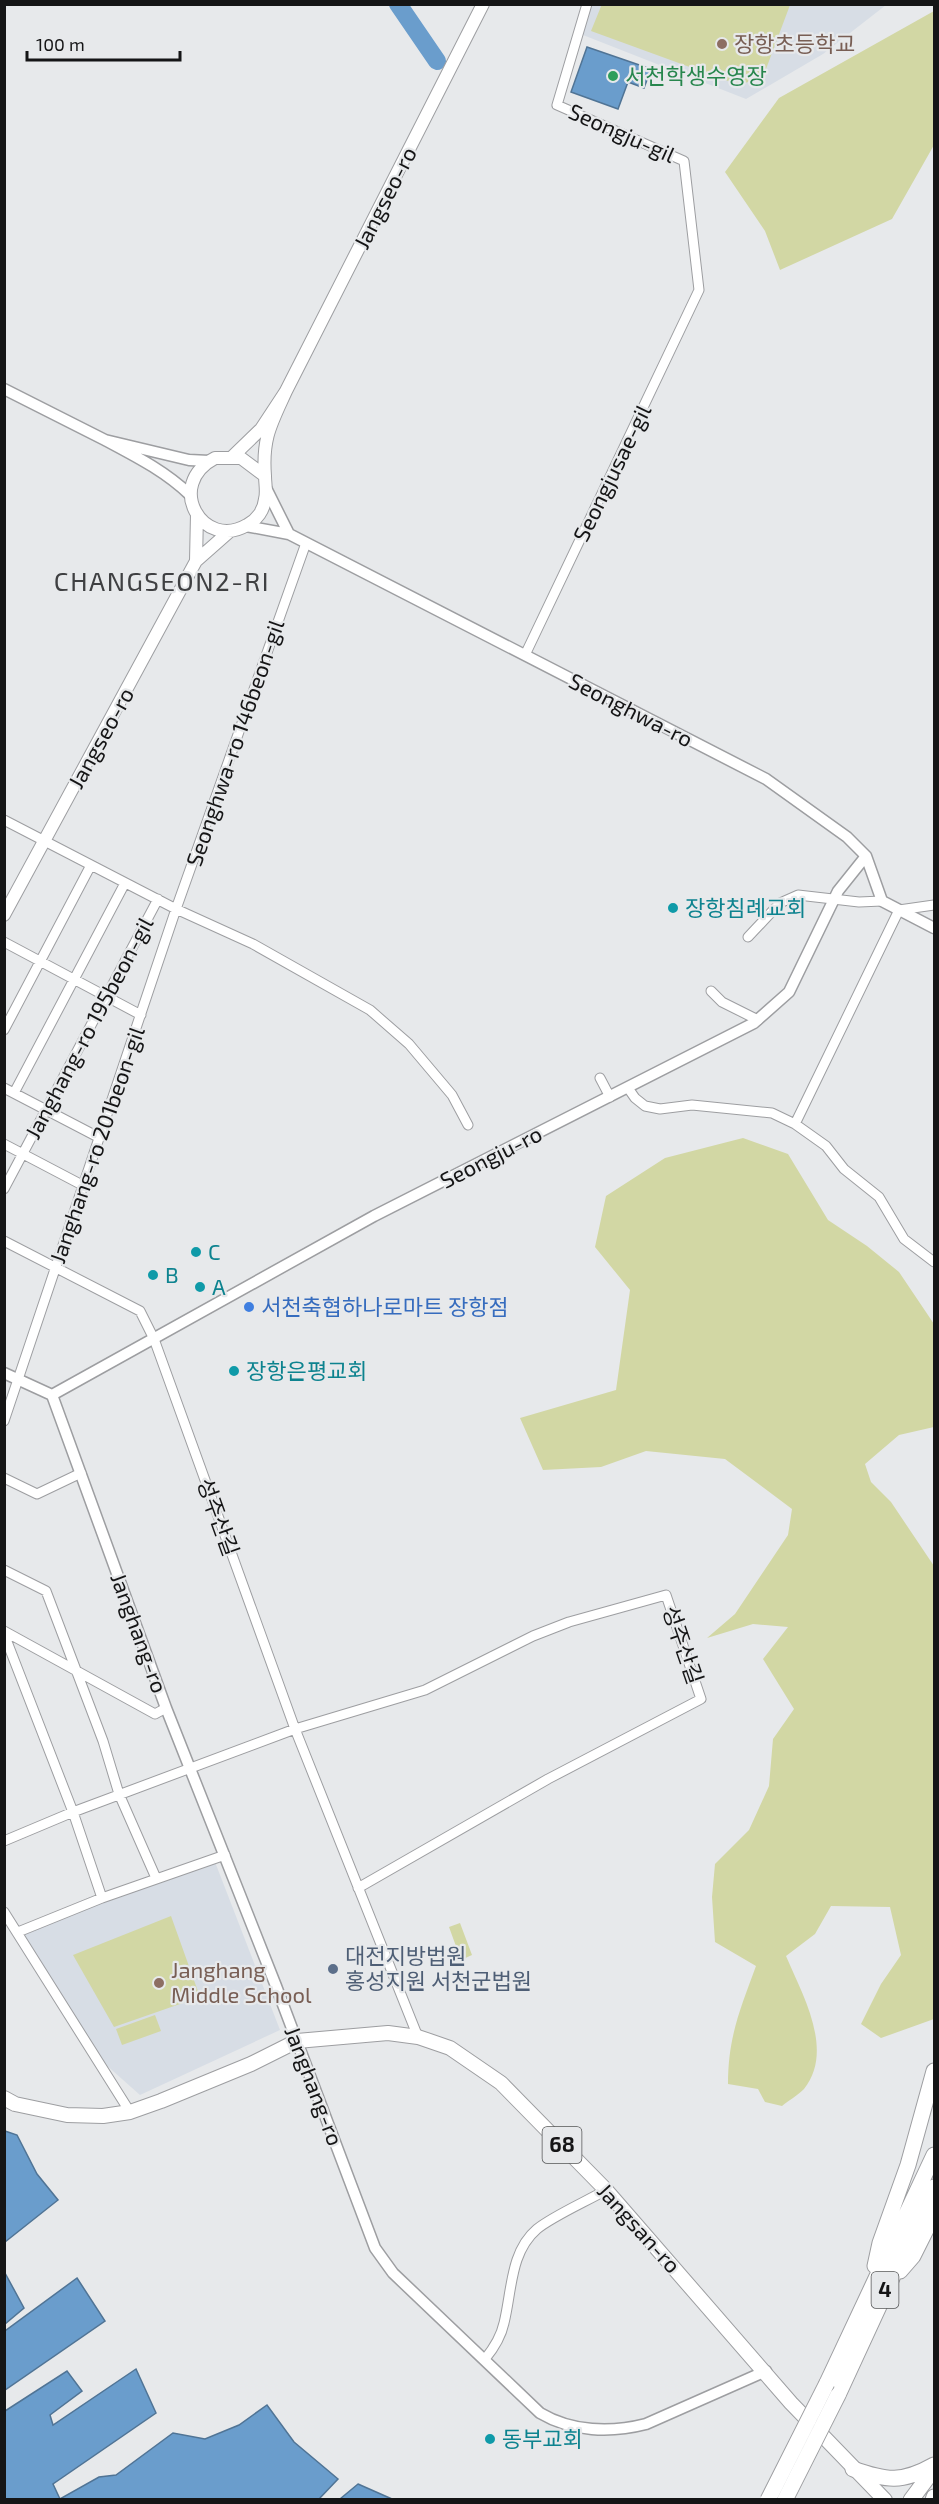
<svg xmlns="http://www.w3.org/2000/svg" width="939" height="2504" font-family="'Exo 2','Noto Sans KR',sans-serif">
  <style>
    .built { fill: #d7dde5 }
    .green { fill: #d2d7a4 }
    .water { fill: #6a9dcc; stroke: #507495; stroke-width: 1.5 }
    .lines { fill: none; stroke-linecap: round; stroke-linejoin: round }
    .river { stroke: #6a9dcc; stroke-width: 18 }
    .minor-casing { stroke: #9d9ea1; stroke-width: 11 }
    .tertiary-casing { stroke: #9d9ea1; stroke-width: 13 }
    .secondary-casing { stroke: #9d9ea1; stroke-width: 14 }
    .primary-casing { stroke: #9d9ea1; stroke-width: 16 }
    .trunk-casing { stroke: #9d9ea1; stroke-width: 17 }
    .minor { stroke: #fff; stroke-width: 9 }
    .tertiary { stroke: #fff; stroke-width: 10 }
    .secondary { stroke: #fff; stroke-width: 12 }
    .primary { stroke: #fff; stroke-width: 14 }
    .trunk { stroke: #fff; stroke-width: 15 }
    .trunk-bridge-casing { stroke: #9d9ea1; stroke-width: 17; stroke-linecap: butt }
    .trunk-bridge { stroke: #fff; stroke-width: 15 }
    .education-dot { fill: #8d6e63; stroke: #e7e9eb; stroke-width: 2 }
    .leisure-dot { fill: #2e9e5b; stroke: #e7e9eb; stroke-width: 2 }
    .culture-dot { fill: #0f9aa8; stroke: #e7e9eb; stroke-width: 2 }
    .shop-dot { fill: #3f7fe0; stroke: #e7e9eb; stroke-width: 2 }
    .service-dot { fill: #5c6f8a; stroke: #e7e9eb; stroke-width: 2 }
    .labels { text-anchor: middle; stroke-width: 4.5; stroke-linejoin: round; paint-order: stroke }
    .shield { fill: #e7e9eb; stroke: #545556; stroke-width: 1.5 }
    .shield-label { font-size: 21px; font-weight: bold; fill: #151516 }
    .education-label { font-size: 22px; fill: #785e54; stroke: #e7e9eb; text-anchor: start }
    .leisure-label { font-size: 22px; fill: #27864d; stroke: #e7e9eb; text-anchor: start }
    .street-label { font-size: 22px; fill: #151516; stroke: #e7e9eb }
    .culture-label { font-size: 22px; fill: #0d838f; stroke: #e7e9eb; text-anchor: start }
    .shop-label { font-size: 22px; fill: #366cbe; stroke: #e7e9eb; text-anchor: start }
    .service-label { font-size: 22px; fill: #4e5e75; stroke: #e7e9eb; text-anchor: start }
    .quarter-label { font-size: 26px; letter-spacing: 1.5px; fill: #3f4042; stroke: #e7e9eb }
  </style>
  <rect width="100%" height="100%" fill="#e7e9eb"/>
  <!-- built -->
  <path class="built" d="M592,5H886L823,54L746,99L583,35Z
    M215,1862L280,2030L140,2095L104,2063L22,1931Z"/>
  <!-- green -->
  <path class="green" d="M602,4H790V5L763,77L739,85L591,31Z
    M934,11V145L892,219L780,270L765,231L725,172L779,98Z
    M743,1138L788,1154L828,1220L867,1246L899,1272L934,1324V1427L899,1435L865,1464L871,1482L891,1502L934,1566V2019L881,2038L861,2024L881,1984L901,1955L890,1907L831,1906L815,1934L786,1956C802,1994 835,2050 804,2089C798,2095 788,2101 782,2106L765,2102L758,2089L728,2084C728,2037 740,2010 756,1966L715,1942L712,1897L715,1864L749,1830L769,1786L773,1739L794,1709L763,1659L788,1627L753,1624L707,1638L735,1614L788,1535L792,1509L725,1459L646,1451L601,1467L543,1470L520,1418L616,1390L630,1290L595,1247L606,1196L665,1158Z
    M171,1916L200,1997L114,2027L73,1955Z
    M460,1923L472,1955L461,1960L449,1927Z
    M155,2015L161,2031L122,2045L116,2029Z"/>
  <!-- water -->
  <path class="water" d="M587,47L651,69L644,88L628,82L618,109L571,92Z
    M5,2131L17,2135L37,2174L58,2200L5,2242Z
    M5,2273L24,2308L5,2324H4Z
    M77,2278L105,2321L5,2390V2331Z
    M136,2369L156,2413L53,2484L60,2499L99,2477L116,2475L173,2433L205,2439L239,2425L267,2405L294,2442L338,2479L319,2499H5V2411L67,2371L82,2391L50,2415L53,2425Z
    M358,2484L392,2499H340Z"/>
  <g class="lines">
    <!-- river -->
    <path class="river" d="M398,4L437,61"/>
    <defs>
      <path id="minor" d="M525,655L699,290L684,161L557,105L587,4
        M4,820L176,909L253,944L370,1010L409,1044L452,1095L468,1125
        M748,937L780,903L798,895L859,902L882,901
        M4,942L141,1015
        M711,991L722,1002L758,1020
        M4,1030L91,865
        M600,1078L610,1097
        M4,1088L100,1138
        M628,1088L635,1098L645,1106L660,1109L692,1105L772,1113L795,1124L826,1146L844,1169L879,1197L904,1239L934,1262
        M14,1093L125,883
        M795,1124L899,910L934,905
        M4,1144L84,1186
        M4,1189L158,899
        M4,1241L140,1311L154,1339L295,1729L418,2037
        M4,1421L176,909L306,543
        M4,1478L37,1494L81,1473
        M4,1570L46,1591L103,1741L119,1794L156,1878
        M4,1631L155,1714L166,1708
        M4,1634L73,1812L102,1898
        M4,1841L73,1812L295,1729L425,1690L533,1636L569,1622L666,1595L701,1699L548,1779L358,1888
        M4,1912L130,2112
        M18,1932L102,1898L225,1855
        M485,2359C494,2348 501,2337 504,2323C512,2291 510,2252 537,2229C553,2216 587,2201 606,2190"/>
      <path id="tertiary" d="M4,389L105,440
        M190,495C165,471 135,456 105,440L189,460L209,461
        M246,526L289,534L266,488
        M289,534L766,779L847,837L866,856L882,901L934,928
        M4,1373L52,1395L166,1708L276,1986L375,2248L393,2273L540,2413C572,2432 611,2433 646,2424L766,2371
        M52,1395L374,1216L754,1023L789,992L838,891L866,856"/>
      <path id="secondary" d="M286,391L483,4
        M232,457L261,429L286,391C271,424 262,438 265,476
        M215,458H241L265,476C265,483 267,492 265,499C264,510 257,520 247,525C203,551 164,485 215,458Z
        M197,514L196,561L230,531
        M4,915L196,561"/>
      <path id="primary" d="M4,2098L15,2104L67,2115L103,2116L130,2112L161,2101L251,2064L297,2041L388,2033L418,2037L450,2048L501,2083L606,2190L791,2403L885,2500"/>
      <path id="trunk" d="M875,2266L880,2243L908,2165L934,2071
        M900,2271L913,2256L934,2214
        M827,2383L934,2155
        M838,2395L934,2187
        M853,2469C887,2481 902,2483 934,2465
        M911,2500L934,2469
        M933,2500L934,2497"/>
    </defs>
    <!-- minor casing -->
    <use href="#minor" class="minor-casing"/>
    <!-- tertiary casing -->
    <use href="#tertiary" class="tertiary-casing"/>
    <!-- secondary casing -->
    <use href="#secondary" class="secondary-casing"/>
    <!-- primary casing -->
    <use href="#primary" class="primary-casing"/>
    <!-- trunk casing -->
    <use href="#trunk" class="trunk-casing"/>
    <!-- minor -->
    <use href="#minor" class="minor"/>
    <!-- tertiary -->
    <use href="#tertiary" class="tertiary"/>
    <!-- secondary -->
    <use href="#secondary" class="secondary"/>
    <!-- primary -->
    <use href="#primary" class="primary"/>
    <!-- trunk -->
    <use href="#trunk" class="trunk"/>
    <defs>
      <path id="trunk-bridge" d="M768,2500L827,2383
        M785,2500L838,2395"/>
    </defs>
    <!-- trunk-bridge casing -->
    <use href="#trunk-bridge" class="trunk-bridge-casing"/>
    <!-- trunk-bridge -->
    <use href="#trunk-bridge" class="trunk-bridge"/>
  </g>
  <!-- markers -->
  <g class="education-dot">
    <circle cx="722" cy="44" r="6"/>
    <circle cx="159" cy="1983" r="6"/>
  </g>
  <circle class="leisure-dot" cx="613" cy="76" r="6"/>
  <g class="culture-dot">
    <circle cx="673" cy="908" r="6"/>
    <circle cx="196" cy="1252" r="6"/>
    <circle cx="153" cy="1275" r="6"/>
    <circle cx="200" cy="1287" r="6"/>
    <circle cx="234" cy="1371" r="6"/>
    <circle cx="490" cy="2439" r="6"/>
  </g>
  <circle class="shop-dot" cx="249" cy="1307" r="6"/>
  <circle class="service-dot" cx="333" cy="1969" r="6"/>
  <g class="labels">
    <!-- shield labels -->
    <g class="shield">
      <rect x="542.5" y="2127" width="39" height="36" rx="4.5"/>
      <rect x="871.5" y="2272" width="27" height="36" rx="4.5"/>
    </g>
    <g class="shield-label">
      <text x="562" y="2152">68</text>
      <text x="885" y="2297">4</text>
    </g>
    <!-- education labels -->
    <g class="education-label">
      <text x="734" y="52">장항초등학교</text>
      <text x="171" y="1978">Janghang<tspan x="171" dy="25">Middle School</tspan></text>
    </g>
    <!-- leisure labels -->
    <g class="leisure-label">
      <text x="625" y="84">서천학생수영장</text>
    </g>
    <!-- street labels -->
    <g class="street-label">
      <text transform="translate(622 133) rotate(24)" y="8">Seongju-gil</text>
      <text transform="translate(385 198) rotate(-63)" y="8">Jangseo-ro</text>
      <text transform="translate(612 473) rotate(-64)" y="8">Seongjusae-gil</text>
      <text transform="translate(631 710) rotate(27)" y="8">Seonghwa-ro</text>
      <text transform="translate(101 738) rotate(-61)" y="8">Jangseo-ro</text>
      <text transform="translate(235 743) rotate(-71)" y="8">Seonghwa-ro 146beon-gil</text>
      <text transform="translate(89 1028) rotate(-62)" y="8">Janghang-ro 195beon-gil</text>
      <text transform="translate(97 1145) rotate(-71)" y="8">Janghang-ro 201beon-gil</text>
      <text transform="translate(491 1157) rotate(-27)" y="8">Seongju-ro</text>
      <text transform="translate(218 1517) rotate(70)" y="8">성주산길</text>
      <text transform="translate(139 1633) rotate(70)" y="8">Janghang-ro</text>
      <text transform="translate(683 1645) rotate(71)" y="8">성주산길</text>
      <text transform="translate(314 2086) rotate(69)" y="8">Janghang-ro</text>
      <text transform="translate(639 2228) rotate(48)" y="8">Jangsan-ro</text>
    </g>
    <!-- culture labels -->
    <g class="culture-label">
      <text x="685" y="916">장항침례교회</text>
      <text x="208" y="1260">C</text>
      <text x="165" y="1283">B</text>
      <text x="212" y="1295">A</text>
      <text x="246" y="1379">장항은평교회</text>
      <text x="502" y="2447">동부교회</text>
    </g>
    <!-- shop labels -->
    <g class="shop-label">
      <text x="261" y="1315">서천축협하나로마트 장항점</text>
    </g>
    <!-- service labels -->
    <g class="service-label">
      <text x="345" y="1964">대전지방법원<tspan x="345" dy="25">홍성지원 서천군법원</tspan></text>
    </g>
    <!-- quarter labels -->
    <g class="quarter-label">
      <text x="162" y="591">CHANGSEON2-RI</text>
    </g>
  </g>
  <!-- border -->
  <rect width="939" height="2504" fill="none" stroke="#151516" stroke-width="12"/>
  <!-- scale -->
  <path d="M27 51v9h153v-9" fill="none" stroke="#151516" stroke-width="3"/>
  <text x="36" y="51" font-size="18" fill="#151516" stroke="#e7e9eb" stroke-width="4.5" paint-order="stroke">100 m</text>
</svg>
